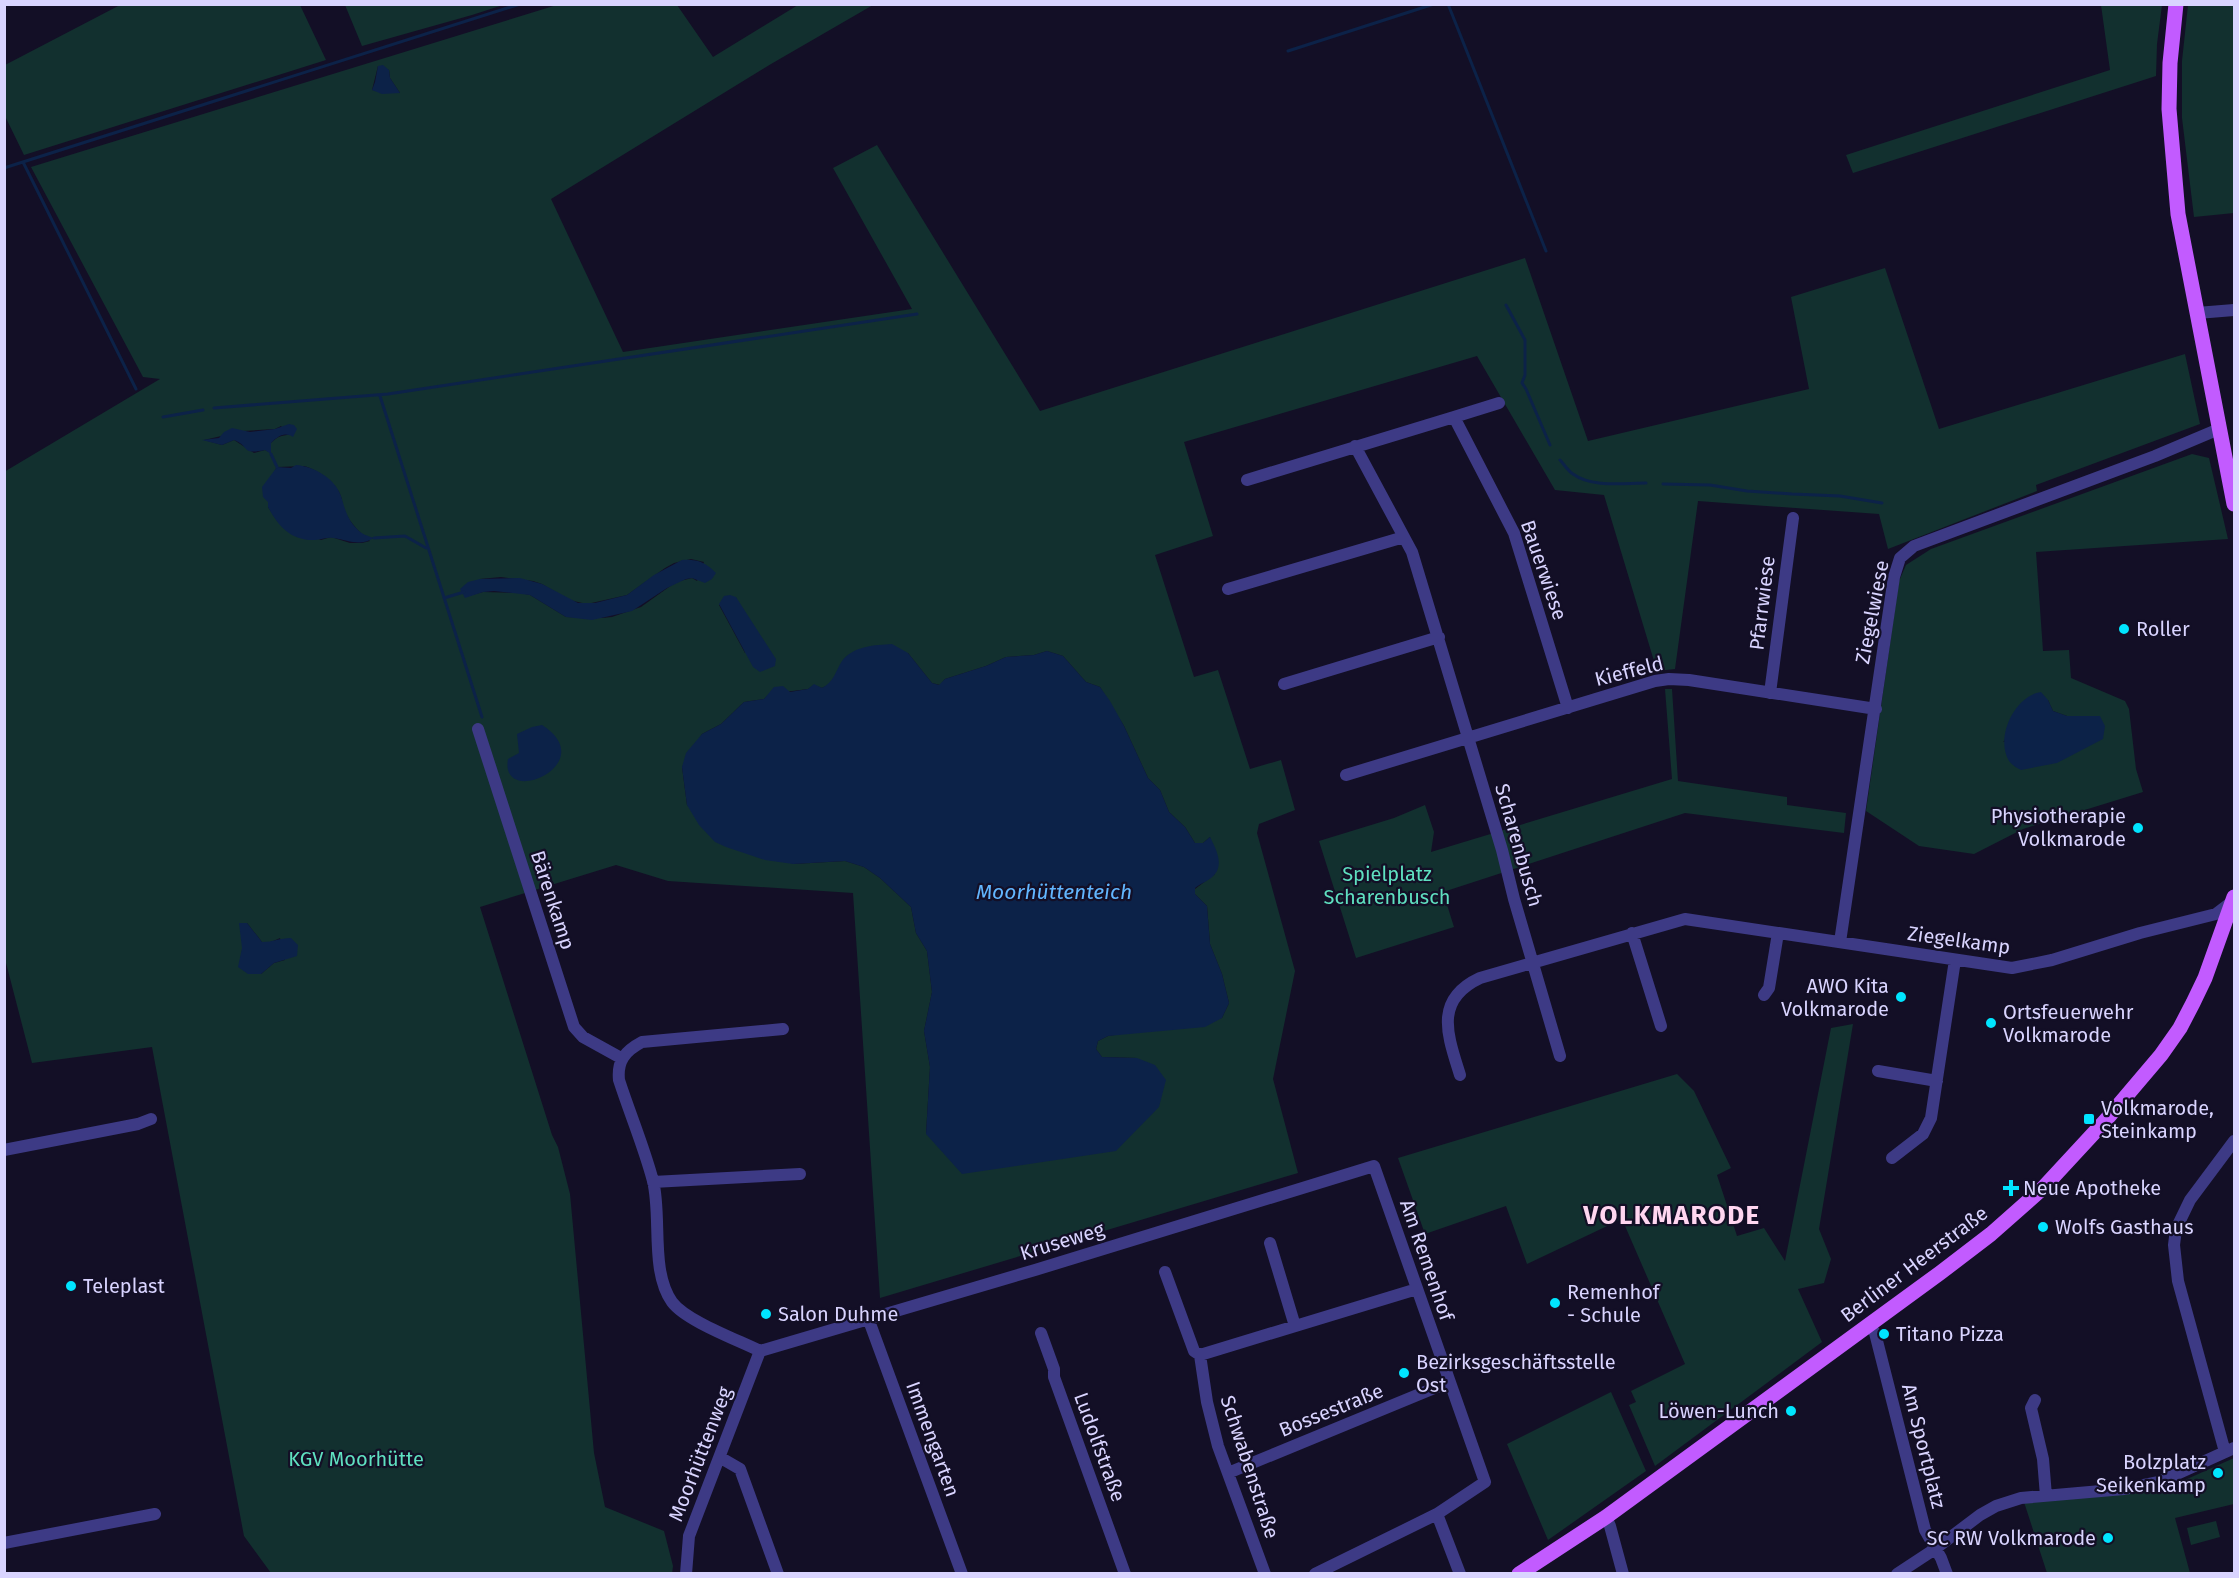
<svg xmlns="http://www.w3.org/2000/svg" width="2239" height="1578" font-family="'Fira Sans',sans-serif">
  <style>
    .green { fill: #12302f; fill-rule: evenodd }
    .water { fill: #0c2248 }
    .lines { fill: none; stroke-linecap: round; stroke-linejoin: round }
    .stream { stroke: #0c2248; stroke-width: 3 }
    .minor { stroke: #3d3a85; stroke-width: 12 }
    .major { stroke: #c25bff; stroke-width: 15 }
    .poi-dot { fill: #00e5ff; stroke: #130f26; stroke-width: 2 }
    .labels { text-anchor: middle; stroke-width: 4.5; stroke-linejoin: round; paint-order: stroke }
    .street-label { font-size: 20px; fill: #d9d4ff; stroke: #130f26 }
    .poi-label { font-size: 20px; fill: #d9d4ff; stroke: #130f26; text-anchor: start }
    .park-label { font-size: 20px; fill: #5fe0c0; stroke: #130f26 }
    .water-label { font-size: 21px; font-style: italic; fill: #62b6ff; stroke: #130f26 }
    .district-label { font-size: 26px; font-weight: bold; letter-spacing: 1.5px; fill: #ffd6f0; stroke: #130f26 }
  </style>
  <rect width="100%" height="100%" fill="#130f26"/>
  <!-- green -->
  <path class="green" d="M122,4L300,5L326,60L24,155L5,116V65Z
    M560,4L677,5L713,57L798,5H873L771,64L551,199L623,352L912,309L833,168L877,145L1040,411L1525,258L1588,441L1809,389L1791,297L1885,268L1939,429L2185,354L2200,424L2036,485L2037,491L1888,549L1879,514L1698,501L1675,669L1657,671L1604,495L1555,490L1477,356L1184,442L1213,536L1155,555L1194,677L1218,670L1250,769L1281,760L1295,810L1259,824L1257,833L1295,971L1273,1079L1298,1173L880,1298L853,893L668,881L616,865L480,907L552,1135L558,1147L570,1194L594,1453L605,1507L664,1531L673,1566L672,1574L271,1573L244,1536L152,1047L32,1063L5,959L4,472L160,379L143,377L31,167ZM378,66L389,70L390,78L400,93L372,90ZM281,426L290,435C281,435 277,437 271,443V453L265,450L254,453L234,440L222,445L204,440L243,431L275,429ZM304,466C318,470 334,481 340,494C343,500 342,506 345,512C351,524 360,533 370,541L362,543H350L331,537L321,540L278,522L268,507L275,470L277,467ZM691,559L704,562L697,581L692,578L676,582L641,607L612,617L602,618L566,617L530,595L520,593L483,592L465,597L480,579L501,577L533,581L542,584L569,600L587,604L627,595L665,568L674,563ZM736,597L745,653L719,605ZM1047,651L1063,656L1086,682L1100,687L1124,726L1148,778L1160,790L1169,812L1185,827L1195,843H1203L1210,837L1215,874L1195,889V894L1207,906L1210,944L1222,974L1229,1003L1222,1018L1108,1036L1098,1041L1096,1049L1102,1057L1137,1058L926,1134L930,1067L924,1031L932,992L927,951L916,933L911,907L880,878L864,867L845,861L793,864L687,805L682,767L702,734L721,724L744,702L764,699L769,694L808,689L814,685L822,688L830,684L836,675L908,653L932,683L940,685L945,679L986,666L1006,657L1034,655ZM247,923L262,942H271L280,938L285,960L274,963L261,974L239,967Z
    M345,5H503L472,15L362,46Z
    M2101,5H2162L2157,44L2156,76L1853,173L1846,155L2110,70Z
    M2188,5H2234V213L2194,217L2182,118V61Z
    M2192,454L2209,458L2228,539L2036,552L2043,651L2069,650L2071,678L2125,701L2129,709L2136,769L2143,792L2023,829L1974,854L1919,846L1866,811L1899,581L1906,565L1931,549ZM2048,700L2053,711L2067,716H2100L2003,742Z
    M1665,689H1672L1678,781L1787,797V805L1846,813L1844,833L1685,813L1443,892L1454,927L1356,958L1319,841L1394,818L1425,805L1434,832L1431,852L1672,779Z
    M1853,1024L1819,1229L1831,1259L1824,1283L1798,1289L1822,1342L1655,1466L1629,1405L1636,1402L1631,1391L1685,1364L1622,1219L1527,1264L1506,1206L1425,1234L1398,1158L1677,1074L1694,1091L1731,1168L1717,1175L1737,1236L1764,1228L1785,1261L1831,1028Z
    M1611,1392L1646,1471L1548,1540L1507,1444Z
    M2234,1458V1504L2175,1518L2190,1573H2047L2024,1502L2162,1485L2167,1488Z
    M2216,1521L2220,1537L2191,1545L2187,1528Z"/>
  <!-- water -->
  <path class="water" d="M383,65L389,70L390,78L400,93L382,94L372,90L375,82L378,66Z
    M289,424L294,425L297,429L293,437C284,431 277,437 271,443V454L265,450C240,455 251,447 234,440L222,445L202,440L219,438L224,432L232,428L250,432L275,429Z
    M296,465C313,466 335,478 341,496C345,509 347,519 357,529C361,534 368,536 374,538C359,547 349,540 333,538C327,537 321,540 315,540C291,541 278,526 268,507V502L263,497L262,487L277,467L291,468Z
    M682,560C697,559 705,562 716,573L712,579L705,583L692,578L686,579L667,588L632,611L592,620L566,617L530,595L494,591L483,592L465,598L460,589L468,582L480,579L520,578L542,584L578,603H595L627,595L654,575Z
    M730,595L736,597L776,659L775,666L760,672L753,667L719,604L724,596Z
    M892,644L908,653L932,683L939,685L945,679L986,666L1006,657L1034,655L1047,651L1063,656L1086,682L1100,687L1110,701L1124,726L1148,778L1160,790L1169,812L1185,827L1195,843H1203L1210,837C1215,847 1224,863 1215,874C1211,880 1201,883 1195,888V894L1207,906L1210,944L1222,974L1229,1003L1222,1018L1205,1027L1108,1036L1098,1041L1096,1049L1102,1057L1137,1058L1155,1065L1166,1080L1159,1107L1116,1151L962,1174L926,1134L930,1067L924,1031L932,992L927,951L916,933L911,907L880,878L864,867L845,861L793,864L765,860L726,847L715,842L699,825L687,805L682,767L686,753L702,734L721,724L744,702L764,699L774,687L783,686L790,692L808,689L814,684L822,688C834,682 835,672 842,661C853,646 875,645 892,644Z
    M2041,692L2048,700L2053,711L2067,716H2100L2105,726L2103,739L2057,763L2021,770C2017,768 2012,765 2009,761C1995,738 2014,696 2041,692Z
    M542,725C603,764 499,809 508,759L519,753L517,734L532,727Z
    M239,923H247L262,942C273,942 280,938 291,938L298,945L297,956L274,963L261,974H248L238,967L242,948Z"/>
  <g class="lines">
    <!-- stream -->
    <path class="stream" d="M1448,4L1546,251
      M1288,51L1434,4
      M23,162L136,389
      M4,168L520,4
      M1506,305L1525,340V375L1522,383L1526,389L1550,445
      M380,396L482,717
      M214,408L388,394L917,314
      M163,417L203,410
      M271,454L277,467
      M1560,460C1564,464 1568,471 1573,474C1592,488 1624,483 1646,483
      M1663,484L1710,485L1747,491L1792,494L1840,496L1882,503
      M374,538L405,536L426,548
      M444,598L464,592"/>
    <!-- minor -->
    <path class="minor" d="M2197,313L2234,310
      M1454,417L1499,403
      M1355,446L1412,552L1502,850L1514,899L1560,1056
      M1247,480L1454,417L1514,533L1568,708
      M1228,589L1404,537
      M1284,684L1439,637
      M1770,693L1793,518
      M478,729L574,1027L583,1037L621,1058
      M1346,775L1655,681L1669,679L1689,680L1876,709
      M1632,933L1661,1026
      M1840,942L1894,577L1900,558L1914,546L2155,456L2219,429
      M1764,995L1769,988L1778,933
      M1878,1071L1937,1081
      M1460,1075C1448,1036 1433,1000 1480,978L1685,919L2012,968L2052,960L2140,933L2216,914L2233,901
      M4,1150L138,1124L151,1119
      M1892,1158L1923,1134L1931,1118L1955,960
      M653,1182L800,1174
      M1270,1243L1295,1326
      M1165,1272L1194,1351L1200,1355L1207,1402L1218,1446L1265,1574
      M868,1318L962,1574
      M1869,1325L1875,1333L1925,1530L1941,1558L1947,1574
      M1041,1333L1054,1369V1377L1125,1574
      M760,1351L1035,1270L1374,1166L1485,1482L1437,1514
      M760,1351C738,1340 686,1321 672,1302C650,1271 662,1217 653,1181C644,1147 630,1114 619,1080C617,1061 625,1051 642,1042L783,1029
      M1200,1355L1417,1289
      M2035,1400L2031,1408L2043,1459L2046,1496
      M2225,1452L2178,1281L2174,1245L2176,1229L2190,1200L2234,1141
      M721,1458L740,1469L778,1574
      M1228,1473L1449,1382
      M1606,1517L1610,1526L1623,1574
      M4,1543L155,1514
      M686,1574L689,1536L760,1351
      M1315,1574L1437,1514L1460,1574
      M1897,1574L1935,1549L1980,1515L1996,1506L2021,1498L2124,1489L2159,1482L2234,1448"/>
    <!-- major -->
    <path class="major" d="M2176,4L2170,63L2169,109L2178,214L2234,504
      M1519,1574L1606,1517L1940,1273L1991,1234L2043,1188L2105,1121L2161,1055L2180,1028L2193,1003L2205,978L2234,897"/>
  </g>
  <!-- markers -->
  <g class="poi-dot">
    <circle cx="2124" cy="629" r="6"/>
    <circle cx="2138" cy="828" r="6"/>
    <circle cx="1901" cy="997" r="6"/>
    <circle cx="1991" cy="1023" r="6"/>
    <rect x="2083" y="1113" width="12" height="12" rx="3"/>
    <path d="M2008 1179h6v6h6v6h-6v6h-6v-6h-6v-6h6z"/>
    <circle cx="2043" cy="1227" r="6"/>
    <circle cx="71" cy="1286" r="6"/>
    <circle cx="1555" cy="1303" r="6"/>
    <circle cx="766" cy="1314" r="6"/>
    <circle cx="1884" cy="1334" r="6"/>
    <circle cx="1404" cy="1373" r="6"/>
    <circle cx="1791" cy="1411" r="6"/>
    <circle cx="2218" cy="1473" r="6"/>
    <circle cx="2108" cy="1538" r="6"/>
  </g>
  <g class="labels">
    <!-- street labels -->
    <g class="street-label">
      <text transform="translate(1544 570) rotate(71)" y="7">Bauerwiese</text>
      <text transform="translate(1762 603) rotate(-83)" y="7">Pfarrwiese</text>
      <text transform="translate(1872 612) rotate(-79)" y="7">Ziegelwiese</text>
      <text transform="translate(1629 671) rotate(-14)" y="7">Kieffeld</text>
      <text transform="translate(1519 845) rotate(74)" y="7">Scharenbusch</text>
      <text transform="translate(553 900) rotate(72)" y="7">Bärenkamp</text>
      <text transform="translate(1959 940) rotate(8)" y="7">Ziegelkamp</text>
      <text transform="translate(1062 1241) rotate(-17)" y="7">Kruseweg</text>
      <text transform="translate(1427 1260) rotate(71)" y="7">Am Remenhof</text>
      <text transform="translate(1914 1264) rotate(-37)" y="7">Berliner Heerstraße</text>
      <text transform="translate(1331 1410) rotate(-22)" y="7">Bossestraße</text>
      <text transform="translate(933 1439) rotate(70)" y="7">Immengarten</text>
      <text transform="translate(1924 1446) rotate(76)" y="7">Am Sportplatz</text>
      <text transform="translate(1100 1447) rotate(70)" y="7">Ludolfstraße</text>
      <text transform="translate(700 1454) rotate(-69)" y="7">Moorhüttenweg</text>
      <text transform="translate(1250 1467) rotate(72)" y="7">Schwabenstraße</text>
    </g>
    <!-- poi labels -->
    <g class="poi-label">
      <text x="2136" y="636">Roller</text>
      <text x="2126" y="823" text-anchor="end">Physiotherapie<tspan x="2126" dy="23">Volkmarode</tspan></text>
      <text x="1889" y="993" text-anchor="end">AWO Kita<tspan x="1889" dy="23">Volkmarode</tspan></text>
      <text x="2003" y="1019">Ortsfeuerwehr<tspan x="2003" dy="23">Volkmarode</tspan></text>
      <text x="2101" y="1115">Volkmarode,<tspan x="2101" dy="23">Steinkamp</tspan></text>
      <text x="2023" y="1195">Neue Apotheke</text>
      <text x="2055" y="1234">Wolfs Gasthaus</text>
      <text x="83" y="1293">Teleplast</text>
      <text x="1567" y="1299">Remenhof<tspan x="1567" dy="23">- Schule</tspan></text>
      <text x="778" y="1321">Salon Duhme</text>
      <text x="1896" y="1341">Titano Pizza</text>
      <text x="1416" y="1369">Bezirksgeschäftsstelle<tspan x="1416" dy="23">Ost</tspan></text>
      <text x="1779" y="1418" text-anchor="end">Löwen-Lunch</text>
      <text x="2206" y="1469" text-anchor="end">Bolzplatz<tspan x="2206" dy="23">Seikenkamp</tspan></text>
      <text x="2096" y="1545" text-anchor="end">SC RW Volkmarode</text>
    </g>
    <!-- park labels -->
    <g class="park-label">
      <text x="1387" y="881">Spielplatz<tspan x="1387" dy="23">Scharenbusch</tspan></text>
      <text x="356" y="1466">KGV Moorhütte</text>
    </g>
    <!-- water labels -->
    <g class="water-label">
      <text x="1054" y="899">Moorhüttenteich</text>
    </g>
    <!-- district labels -->
    <g class="district-label">
      <text x="1672" y="1224">VOLKMARODE</text>
    </g>
  </g>
  <!-- border -->
  <rect width="2239" height="1578" fill="none" stroke="#d9d4ff" stroke-width="12"/>
</svg>
